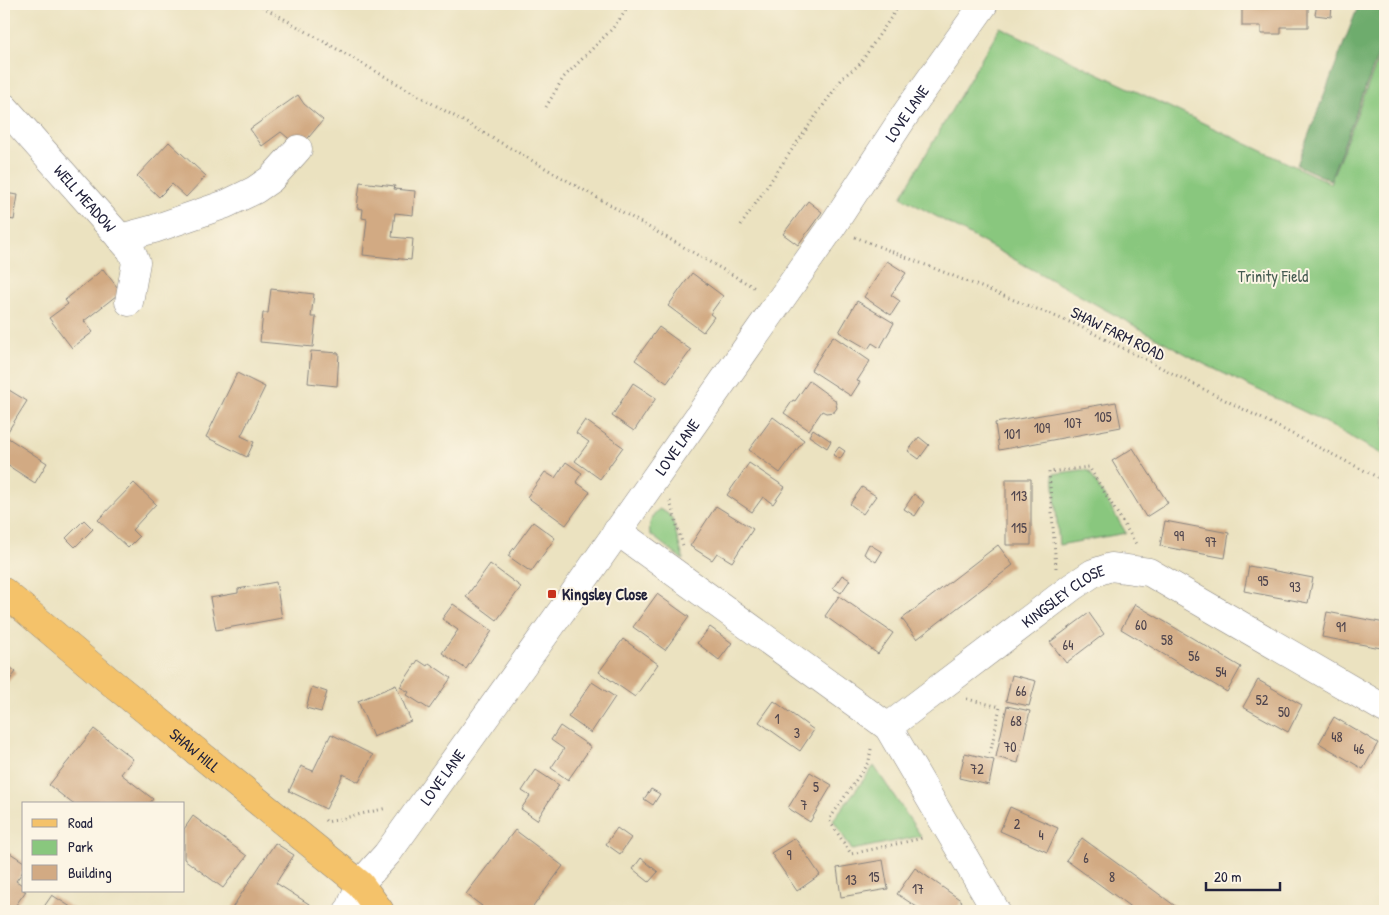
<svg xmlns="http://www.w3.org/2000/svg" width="1389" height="915" font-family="'Patrick Hand',sans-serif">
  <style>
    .green { fill: #89c77e; stroke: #56745c }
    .forest { fill: #6eac6d; stroke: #486754 }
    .building { fill: #d2aa83 }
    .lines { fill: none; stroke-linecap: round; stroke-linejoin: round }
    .minor-casing { stroke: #86827e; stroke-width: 29 }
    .major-casing { stroke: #86827e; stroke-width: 29 }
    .path { stroke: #86827e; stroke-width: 3; stroke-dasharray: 1 4; stroke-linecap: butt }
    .minor { stroke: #fff; stroke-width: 28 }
    .major { stroke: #f4c26a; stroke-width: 28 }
    .poi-dot { fill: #c8321e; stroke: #fcf5e5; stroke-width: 2 }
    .labels { text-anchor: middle; stroke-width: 4; stroke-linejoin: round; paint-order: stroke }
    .number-label { font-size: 14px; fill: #4e444d }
    .street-label { font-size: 16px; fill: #22223b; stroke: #fcf5e5 }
    .park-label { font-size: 16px; fill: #465c52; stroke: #fcf5e5 }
    .poi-label { font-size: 16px; font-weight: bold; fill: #22223b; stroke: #fcf5e5; text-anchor: start }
  </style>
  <rect width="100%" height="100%" fill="#fcf5e5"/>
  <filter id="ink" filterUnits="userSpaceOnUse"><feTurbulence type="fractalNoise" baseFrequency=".02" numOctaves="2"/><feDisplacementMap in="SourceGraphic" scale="10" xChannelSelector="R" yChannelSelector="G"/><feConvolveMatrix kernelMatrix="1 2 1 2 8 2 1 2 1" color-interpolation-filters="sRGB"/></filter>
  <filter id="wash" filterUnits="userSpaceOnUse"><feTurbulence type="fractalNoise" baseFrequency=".0096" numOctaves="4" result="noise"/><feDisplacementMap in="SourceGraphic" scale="20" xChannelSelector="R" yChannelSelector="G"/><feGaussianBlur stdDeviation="1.12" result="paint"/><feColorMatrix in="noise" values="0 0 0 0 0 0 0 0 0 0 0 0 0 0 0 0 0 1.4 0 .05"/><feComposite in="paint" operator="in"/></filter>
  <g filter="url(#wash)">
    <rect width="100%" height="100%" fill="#ebe2c0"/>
    <!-- green -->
    <path class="green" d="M1000,27L1330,183L1385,42V456L1315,417L1204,364L901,197Z
      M1081,470H1085L1089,471L1126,533L1059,545L1053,474Z
      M659,509L667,513L672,519L683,558V560L650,534C648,523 651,518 659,509Z
      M874,766L921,836L852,850L833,820Z"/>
    <!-- forest -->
    <path class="forest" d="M1359,4H1385V37L1330,180L1297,165Z"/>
    <g id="blocks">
      <!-- building -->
      <path class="building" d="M1242,4H1308V27H1281V34H1261V26H1242Z
        M1317,4H1332L1331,17L1315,15Z
        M298,95L304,104L323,120L300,148L281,132L262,146L250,129Z
        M169,142L206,176L186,197L172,184L159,197L137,176Z
        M360,182L395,186L394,189L415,191L413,215L395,213L392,237L413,239L411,260L363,255L367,219L362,218L363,209L357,208Z
        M4,193L18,195L14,220L4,218Z
        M808,201L822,212L798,245L783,234Z
        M887,261L906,273L891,295L900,301L891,315L864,297Z
        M103,269L121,292L84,321L93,332L72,348L49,318L68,304L65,300Z
        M692,273L723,296L710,314L714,317L703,332L668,306Z
        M271,289L314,294L311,317H316L313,347L260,342L263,313H268Z
        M857,301L894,323L880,348L872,343L868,349L839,332Z
        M659,327L691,350L667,383L635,360Z
        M833,336L870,361L857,381L860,382L851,396L811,370Z
        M311,351L339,353L337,386L308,383Z
        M237,373L265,387L241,436L254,442L247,457L206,437Z
        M809,381L835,400L837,408L834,412L826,413L822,411L809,430L784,413L793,400L795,401Z
        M633,383L656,398L634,431L612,416Z
        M4,387L27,401L5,436L47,463L35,483L4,463Z
        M1116,402L1121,427L999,450L995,423Z
        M773,417L804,440L780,473L749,450Z
        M585,420L623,447L600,479L575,461L589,442L576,433Z
        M813,429L831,441L827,448L809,436Z
        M919,437L929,445L919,459L908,451Z
        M839,447L845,451L840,459L833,455Z
        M1133,448L1168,503L1146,517L1112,461Z
        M566,462L582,473L576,482L590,492L566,525L527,497L545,472L555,478Z
        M749,463L785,487L773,504L763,497L752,512L727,495Z
        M1006,479H1031V545H1006Z
        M134,483L156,504L132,530L139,537L128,548L98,520Z
        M862,487L876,496L863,514L850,504Z
        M914,494L924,502L915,516L904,509Z
        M716,506L753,529L732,562L717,553L712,560L690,546Z
        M84,520L93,529L75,547L66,538Z
        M1165,521L1229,533L1225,558L1160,546Z
        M533,522L555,538L531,572L508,556Z
        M869,544L882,552L876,562L864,554Z
        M998,545L1013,565L917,639L902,619Z
        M490,564L521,587L497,620L466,597Z
        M1249,566L1313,578L1308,603L1244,591Z
        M842,575L850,580L841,593L833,588Z
        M276,582L282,618L216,630L210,598L238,593V589Z
        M657,594L689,617L665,650L633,627Z
        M839,596L893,633L878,654L825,616Z
        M453,604L492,631L466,669L442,653L458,630L442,619Z
        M1135,604L1241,667L1227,692L1121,629Z
        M1327,612L1385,623L1381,648L1322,637Z
        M1089,613L1104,634L1066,663L1050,642Z
        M710,627L732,643L719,660L697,643Z
        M623,639L658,664L635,697L599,672Z
        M418,660L427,666L429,663L451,678L429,709L407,695L409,692L400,687Z
        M4,662L16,672L4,687Z
        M1012,675L1036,681L1029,706L1006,701Z
        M1258,680L1302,705L1288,732L1243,707Z
        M592,682L615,697L591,733L568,717Z
        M396,685L411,721L373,737L358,701Z
        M312,687L327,692L321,712L306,708Z
        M774,701L814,730L800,751L759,722Z
        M1007,706L1030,711L1018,763L996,757Z
        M1334,717L1378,743L1363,769L1319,743Z
        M560,726L591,747L568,780L551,768L564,749L551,740Z
        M94,729L133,759L121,774L153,799L149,804H73L49,785Z
        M331,734L373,755L359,782L343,774L326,809L289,791L301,766L313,771Z
        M965,753L994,760L989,785L959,778Z
        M536,770L559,785L537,820L521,809L530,796L522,791Z
        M810,772L832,785L810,822L788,808Z
        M651,789L660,794L653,805L644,799Z
        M1010,807L1058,828L1047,852L1000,831Z
        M193,816L247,856L223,888L184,859V829Z
        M617,828L631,838L620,854L606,844Z
        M515,830L563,866L530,911H478L482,906L466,894Z
        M795,838L820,875L797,891L771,853Z
        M1082,838L1133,875L1182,911H1136L1117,897L1066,860Z
        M275,843L294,855L276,883L320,911H237L232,908Z
        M7,851L24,862V870L16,881L24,886V891H26L13,909L4,903V855Z
        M641,858L658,872L649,882L633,869Z
        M883,860L888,889L841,897L837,868Z
        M915,868L962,901L955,911H923L897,894Z
        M52,895L77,911H41Z"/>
    </g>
  </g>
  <g filter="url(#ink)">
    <use href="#blocks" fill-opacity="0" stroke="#86827e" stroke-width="1"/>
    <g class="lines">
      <defs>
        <g id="minor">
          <path id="s1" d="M4,107L131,250L136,262L129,302"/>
          <path d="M120,238L154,229L226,204L255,190L271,179L298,149"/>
          <path d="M617,531L888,727L996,911"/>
          <path id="s2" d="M888,727L1072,587L1093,573L1111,567L1149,572L1385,709"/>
          <path id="s3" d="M348,911L350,909L360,884L387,854L563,609L831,228L907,112L984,4"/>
        </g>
        <g id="major">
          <path id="s4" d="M4,592L106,678L360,884L380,911"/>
        </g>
      </defs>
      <!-- minor casing -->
      <use href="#minor" class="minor-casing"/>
      <!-- major casing -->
      <use href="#major" class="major-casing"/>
      <!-- path -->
      <path class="path" d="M258,4L757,289
        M546,107L563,78L612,29L631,4
        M741,225L791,151L844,76L859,65L900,4
        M855,237L1077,325L1385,481
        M670,501L683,546
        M1056,568L1049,472L1089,467L1136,544
        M967,699L1000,707L990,754
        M871,749L869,761L829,820L851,854L923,838
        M325,820L327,822L387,808"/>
      <!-- minor -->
      <use href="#minor" class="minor"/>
      <!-- major -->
      <use href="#major" class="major"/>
    </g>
  </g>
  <!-- markers -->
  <rect class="poi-dot" x="547" y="589" width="10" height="10" rx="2.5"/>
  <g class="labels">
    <!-- number labels -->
    <g class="number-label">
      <text x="1103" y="422">105</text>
      <text x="1073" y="428">107</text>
      <text x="1042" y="433">109</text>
      <text x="1012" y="439">101</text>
      <text x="1019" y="501">113</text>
      <text x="1019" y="533">115</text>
      <text x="1179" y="541">99</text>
      <text x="1211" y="547">97</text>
      <text x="1263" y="586">95</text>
      <text x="1295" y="592">93</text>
      <text x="1141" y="630">60</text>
      <text x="1341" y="632">91</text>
      <text x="1167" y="645">58</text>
      <text x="1068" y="650">64</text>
      <text x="1194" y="661">56</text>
      <text x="1221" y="677">54</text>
      <text x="1021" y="696">66</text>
      <text x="1262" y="705">52</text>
      <text x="1284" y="717">50</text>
      <text x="777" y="724">1</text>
      <text x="1016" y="726">68</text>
      <text x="797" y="738">3</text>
      <text x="1337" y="742">48</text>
      <text x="1010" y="752">70</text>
      <text x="1359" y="754">46</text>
      <text x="977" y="774">72</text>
      <text x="816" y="792">5</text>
      <text x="804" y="810">7</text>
      <text x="1017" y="829">2</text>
      <text x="1041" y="840">4</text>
      <text x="789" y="860">9</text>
      <text x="1086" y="863">6</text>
      <text x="874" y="882">15</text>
      <text x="1112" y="882">8</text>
      <text x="851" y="885">13</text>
      <text x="918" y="894">17</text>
    </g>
    <!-- street labels -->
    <g class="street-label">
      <text dy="6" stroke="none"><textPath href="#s3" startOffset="975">LOVE LANE</textPath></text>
      <text dy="6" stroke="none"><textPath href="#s1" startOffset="122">WELL MEADOW</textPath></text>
      <text transform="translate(1118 333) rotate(26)" y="6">SHAW FARM ROAD</text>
      <text dy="6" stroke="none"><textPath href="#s3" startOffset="570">LOVE LANE</textPath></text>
      <text dy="6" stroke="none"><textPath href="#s2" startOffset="219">KINGSLEY CLOSE</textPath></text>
      <text dy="6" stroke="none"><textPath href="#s4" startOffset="248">SHAW HILL</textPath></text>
      <text dy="6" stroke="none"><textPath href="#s3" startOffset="165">LOVE LANE</textPath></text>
    </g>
    <!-- park labels -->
    <g class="park-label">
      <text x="1273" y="282">Trinity Field</text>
    </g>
    <!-- poi labels -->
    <g class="poi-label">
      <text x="562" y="600">Kingsley Close</text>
    </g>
  </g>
  <!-- margin -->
  <rect width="1389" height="915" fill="none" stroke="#fcf5e5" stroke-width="20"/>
  <!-- legend -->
  <rect x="22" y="802" width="162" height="90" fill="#fcf5e5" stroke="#a5a1a1"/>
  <rect x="32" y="819" width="25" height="8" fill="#f4c26a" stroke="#a5a1a1"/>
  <text x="68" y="828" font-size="15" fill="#22223b">Road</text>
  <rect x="32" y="840" width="25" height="15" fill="#89c77e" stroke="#a5a1a1"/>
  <text x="68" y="852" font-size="15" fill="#22223b">Park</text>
  <rect x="32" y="865" width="25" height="15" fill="#d2aa83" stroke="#a5a1a1"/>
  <text x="68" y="878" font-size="15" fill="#22223b">Building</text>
  <!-- scale -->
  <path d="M1206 882v8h74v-8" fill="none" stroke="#22223b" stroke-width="2.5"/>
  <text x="1214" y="882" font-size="15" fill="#22223b" stroke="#fcf5e5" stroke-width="4" paint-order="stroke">20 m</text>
</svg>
